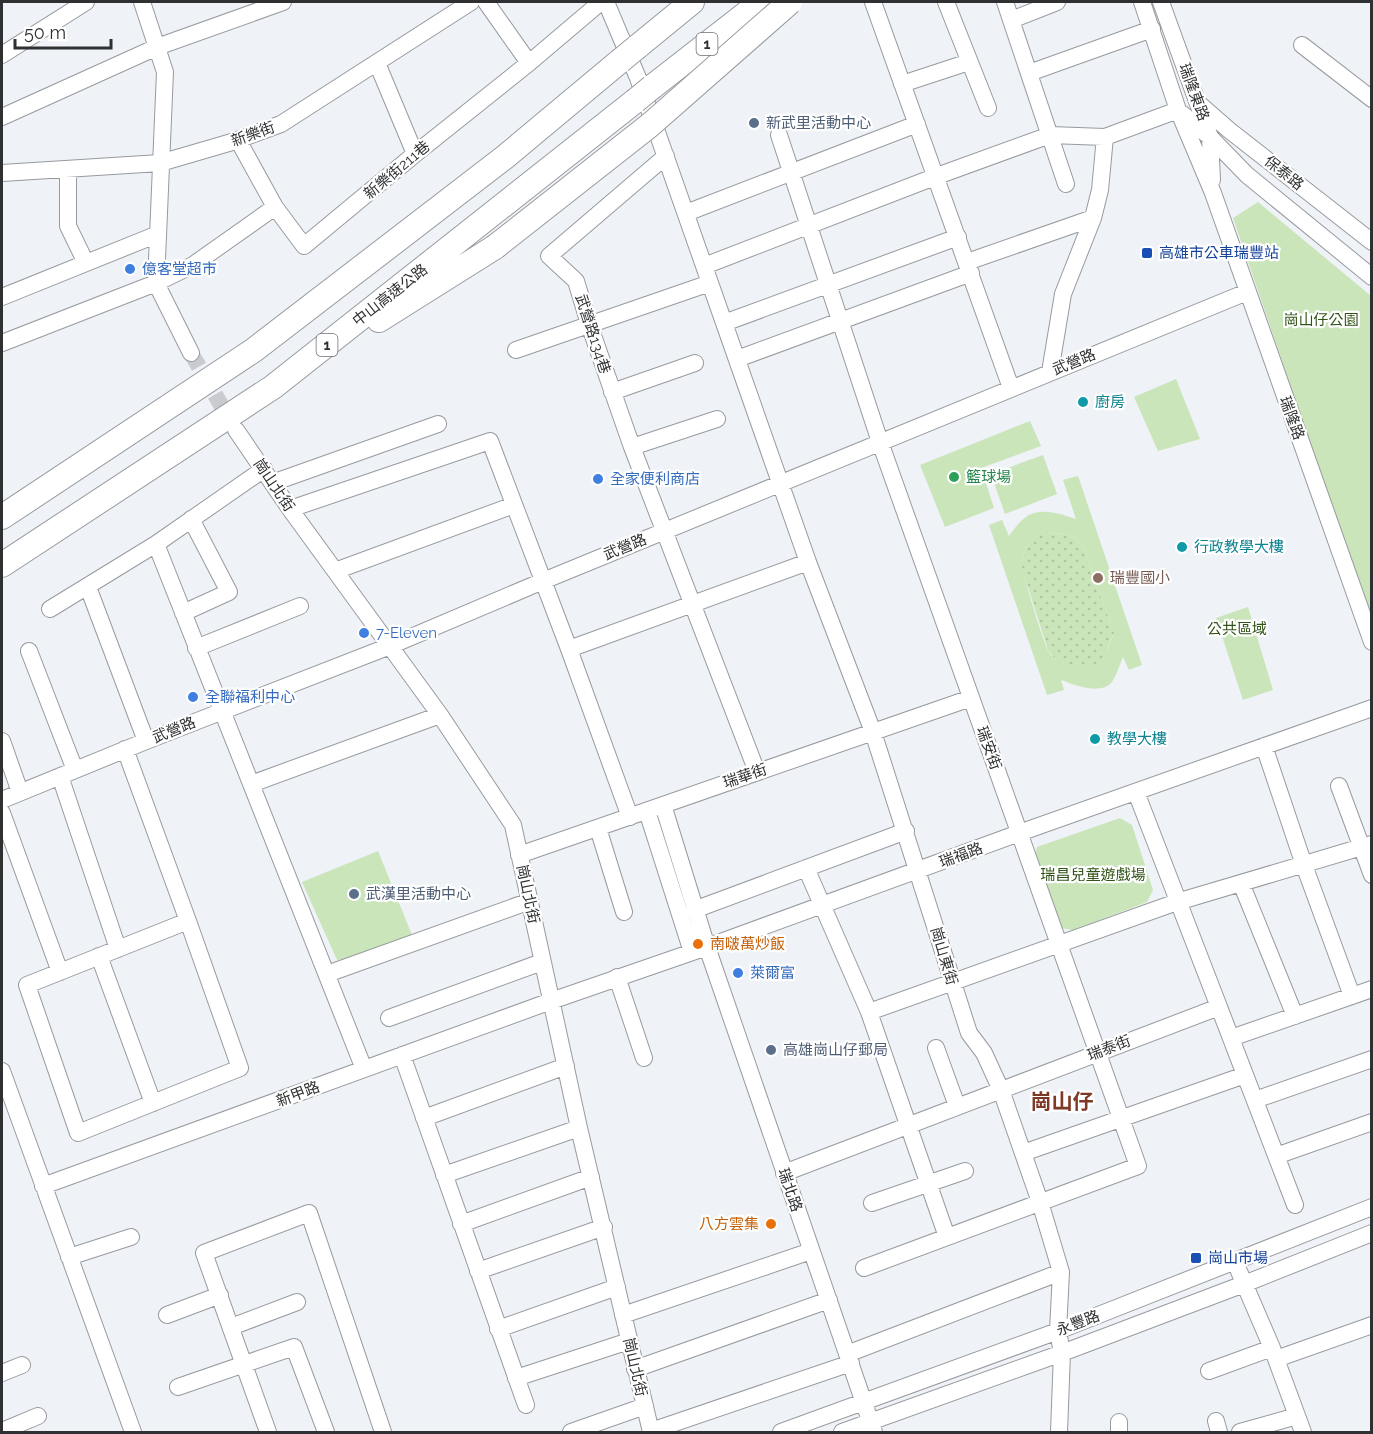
<svg xmlns="http://www.w3.org/2000/svg" width="1373" height="1434" font-family="Raleway,'Noto Sans TC',sans-serif">
  <style>
    .grass { fill: url(#grass-dots) }
    .green { fill: #cae5ba; fill-rule: evenodd }
    .lines { fill: none; stroke-linecap: round; stroke-linejoin: round }
    .minor-tunnel { stroke: #c9cbd0; stroke-width: 16; stroke-dasharray: 16 8; stroke-linecap: butt }
    .minor-casing { stroke: #979a9e; stroke-width: 18 }
    .highway-casing { stroke: #979a9e; stroke-width: 26 }
    .minor { stroke: #fff; stroke-width: 16 }
    .highway { stroke: #fff; stroke-width: 24 }
    .highway-bridge-casing { stroke: #979a9e; stroke-width: 26; stroke-linecap: butt }
    .highway-bridge { stroke: #fff; stroke-width: 24 }
    .service-dot { fill: #5c6f8a; stroke: #fff; stroke-width: 2 }
    .transit-dot { fill: #1a4fb4; stroke: #fff; stroke-width: 2 }
    .shop-dot { fill: #3f7fe0; stroke: #fff; stroke-width: 2 }
    .culture-dot { fill: #0f9aa8; stroke: #fff; stroke-width: 2 }
    .leisure-dot { fill: #2e9e5b; stroke: #fff; stroke-width: 2 }
    .education-dot { fill: #8d6e63; stroke: #fff; stroke-width: 2 }
    .food-dot { fill: #e8710a; stroke: #fff; stroke-width: 2 }
    .labels { text-anchor: middle; stroke-width: 4.5; stroke-linejoin: round; paint-order: stroke }
    .shield { fill: #fff; stroke: #6d6e70; stroke-width: 1.5 }
    .shield-label { font-size: 14px; font-weight: bold; fill: #2f3032 }
    .street-label { font-size: 15px; fill: #2f3032; stroke: #fff }
    .service-label { font-size: 15px; fill: #4e5e75; stroke: #fff; text-anchor: start }
    .transit-label { font-size: 15px; fill: #164399; stroke: #fff; text-anchor: start }
    .shop-label { font-size: 15px; fill: #366cbe; stroke: #fff; text-anchor: start }
    .park-label { font-size: 15px; fill: #325418; stroke: #fff }
    .culture-label { font-size: 15px; fill: #0d838f; stroke: #fff; text-anchor: start }
    .leisure-label { font-size: 15px; fill: #27864d; stroke: #fff; text-anchor: start }
    .education-label { font-size: 15px; fill: #785e54; stroke: #fff; text-anchor: start }
    .food-label { font-size: 15px; fill: #c56008; stroke: #fff; text-anchor: start }
    .district-label { font-size: 21px; font-weight: bold; fill: #7d3826; stroke: #fff }
  </style>
  <defs>
    <pattern id="grass-dots" width="8" height="8" patternUnits="userSpaceOnUse" patternTransform="scale(1.5)"><rect width="8" height="8" fill="#cae5ba"/><path d="M2 2h.1M6 6h.1" fill="none" stroke="#aec5a0" stroke-width="1.8" stroke-linecap="round"/></pattern>
  </defs>
  <rect width="100%" height="100%" fill="#eff2f7"/>
  <!-- grass -->
  <path class="grass" d="M1044,531L1074,537L1083,547L1114,633L1104,656L1095,666L1079,668L1057,662L1048,650L1021,566L1025,550L1034,536Z"/>
  <!-- green -->
  <path class="green" d="M1258,202L1371,296V620L1233,218Z
    M1176,379L1200,439L1158,451L1134,397Z
    M1030,421L1041,446L981,468L994,508L945,527L920,465Z
    M1043,455L1057,494L1005,514L991,474Z
    M1078,476L1142,665L1129,670L1123,657C1119,665 1117,676 1111,683C1099,695 1075,685 1061,680L1064,690L1047,695L989,525L1002,520L1009,536C1014,529 1021,519 1029,515C1044,508 1061,514 1076,519L1063,480ZM1045,531L1074,537L1083,547L1114,633C1105,657 1098,673 1069,665C1066,664 1060,663 1057,661C1054,659 1049,653 1048,650C1043,640 1021,571 1022,562C1024,547 1031,538 1045,531Z
    M1248,607L1273,690L1243,700L1216,618Z
    M1120,818L1132,825L1153,890L1147,902L1073,930L1061,928L1035,856L1037,847Z
    M378,851L412,935L347,959L337,960L302,882Z"/>
  <g class="lines">
    <!-- minor-tunnel -->
    <path class="minor-tunnel" d="M191,353L232,424"/>
    <defs>
      <path id="minor" d="M142,2L165,72L156,283L191,353
        M606,2L638,78L808,562L873,732L969,1033L984,1053L1001,1090L1040,1202L1061,1272L1058,1331L1062,1353L1059,1432
        M873,2L1011,388
        M946,2L988,108
        M1005,2L1066,184
        M1142,2L1178,110L1213,193L1372,642
        M1161,2L1210,137L1212,180
        M1011,20L1057,2
        M1302,45L1372,99
        M2,55L86,2
        M377,63L415,154
        M529,63L601,2
        M1029,73L1152,29
        M902,84L969,62
        M1197,102L1229,130L1372,242
        M1181,113L1210,137L1247,175L1372,277
        M2,117L157,47L283,2
        M779,135L880,442L1138,1166L864,1268
        M238,140L275,207L304,246L415,154L529,63L486,2
        M666,156L549,256L576,281L589,324L632,447L757,772
        M68,169V226L86,263
        M2,173L160,163L232,142L281,124L471,2
        M686,213L917,124
        M967,262L1093,218
        M704,266L937,176L1050,135L1105,137L1178,110
        M2,297L158,234
        M724,323L958,237
        M2,343L156,283L193,265L275,207
        M516,350L710,283
        M737,359L971,273
        M1050,372L1063,294L1093,218L1100,190L1105,137
        M612,392L695,363
        M236,430L290,509L440,715L513,825L579,1128L651,1432
        M632,447L717,419
        M272,483L438,424
        M290,509L490,441L569,649L630,817
        M156,544L364,1069
        M335,571L514,505
        M88,587L146,741
        M50,609L156,544L264,469
        M183,613L229,592L191,519
        M196,648L300,606
        M569,649L808,562
        M29,651L75,770
        M2,741L20,792
        M1264,746L1304,865L1352,996
        M125,749L188,921L240,1068L78,1133L27,985L188,921
        M60,776L118,949
        M251,784L440,715
        M1339,786L1372,875
        M2,800L146,741L390,646L543,581L1247,292
        M663,805L707,947L874,1432
        M647,811L692,952
        M2,813L60,972
        M598,828L624,912
        M519,855L971,698
        M806,868L869,1012
        M1241,883L1295,1016
        M694,910L906,831
        M99,956L153,1103
        M327,974L530,901
        M617,977L644,1058
        M1219,1007L1295,1205
        M389,1018L542,962
        M1231,1038L1372,989
        M936,1048L957,1106
        M402,1055L526,1405
        M2,1071L133,1432
        M1255,1100L1372,1059
        M424,1118L566,1066
        M1023,1153L1245,1075
        M1276,1156L1372,1122
        M784,1173L1219,1007L1136,792
        M444,1175L579,1128
        M43,1186L551,1001L707,947L1019,833L1372,708
        M872,1203L965,1171
        M461,1224L591,1177
        M947,1237L869,1012L1177,902L1372,844
        M69,1257L131,1237
        M1235,1262L1272,1348L1303,1432
        M478,1271L604,1227
        M167,1315L220,1295
        M623,1315L811,1251
        M231,1327L297,1302
        M498,1329L617,1287
        M847,1354L1061,1272
        M1276,1359L1372,1325
        M635,1369L829,1300
        M1209,1371L1272,1348
        M2,1373L22,1365
        M516,1378L629,1341
        M178,1387L294,1347L326,1432
        M1216,1421L1219,1432
        M2,1431L38,1416
        M651,1431L851,1363
        M268,1432L204,1253L309,1213L383,1432
        M571,1432L645,1406
        M781,1432L1058,1331L1372,1207
        M842,1432L1062,1353L1244,1284L1372,1233
        M1119,1432V1422
        M1240,1432L1297,1416"/>
      <path id="highway" d="M637,47L692,2
        M652,87L761,2
        M379,320L495,247
        M2,517L254,350L505,157L620,61
        M2,565L273,387L635,101"/>
    </defs>
    <!-- minor casing -->
    <use href="#minor" class="minor-casing"/>
    <!-- highway casing -->
    <use href="#highway" class="highway-casing"/>
    <!-- minor -->
    <use href="#minor" class="minor"/>
    <!-- highway -->
    <use href="#highway" class="highway"/>
    <defs>
      <path id="highway-bridge" d="M620,61L637,47
        M635,101L652,87
        M495,247L650,125L790,2"/>
    </defs>
    <!-- highway-bridge casing -->
    <use href="#highway-bridge" class="highway-bridge-casing"/>
    <!-- highway-bridge -->
    <use href="#highway-bridge" class="highway-bridge"/>
  </g>
  <!-- markers -->
  <g class="service-dot">
    <circle cx="754" cy="123" r="6"/>
    <circle cx="354" cy="894" r="6"/>
    <circle cx="771" cy="1050" r="6"/>
  </g>
  <g class="transit-dot">
    <rect x="1141" y="247" width="12" height="12" rx="3"/>
    <rect x="1190" y="1252" width="12" height="12" rx="3"/>
  </g>
  <g class="shop-dot">
    <circle cx="130" cy="269" r="6"/>
    <circle cx="598" cy="479" r="6"/>
    <circle cx="364" cy="633" r="6"/>
    <circle cx="193" cy="697" r="6"/>
    <circle cx="738" cy="973" r="6"/>
  </g>
  <g class="culture-dot">
    <circle cx="1083" cy="402" r="6"/>
    <circle cx="1182" cy="547" r="6"/>
    <circle cx="1095" cy="739" r="6"/>
  </g>
  <circle class="leisure-dot" cx="954" cy="477" r="6"/>
  <circle class="education-dot" cx="1098" cy="578" r="6"/>
  <g class="food-dot">
    <circle cx="698" cy="944" r="6"/>
    <circle cx="771" cy="1224" r="6"/>
  </g>
  <g class="labels">
    <!-- shield labels -->
    <g class="shield">
      <rect x="696.5" y="33" width="21" height="22" rx="4.5"/>
      <rect x="316.5" y="334" width="21" height="22" rx="4.5"/>
    </g>
    <g class="shield-label">
      <text x="707" y="49">1</text>
      <text x="327" y="350">1</text>
    </g>
    <!-- street labels -->
    <g class="street-label">
      <text transform="translate(1194 92) rotate(70)" y="5">瑞隆東路</text>
      <text transform="translate(253 134) rotate(-20)" y="5">新樂街</text>
      <text transform="translate(397 170) rotate(-40)" y="5">新樂街211巷</text>
      <text transform="translate(1284 173) rotate(38)" y="5">保泰路</text>
      <text transform="translate(390 295) rotate(-38)" y="5">中山高速公路</text>
      <text transform="translate(593 334) rotate(72)" y="5">武營路134巷</text>
      <text transform="translate(1074 362) rotate(-22)" y="5">武營路</text>
      <text transform="translate(1292 418) rotate(70)" y="5">瑞隆路</text>
      <text transform="translate(274 485) rotate(56)" y="5">崗山北街</text>
      <text transform="translate(625 547) rotate(-22)" y="5">武營路</text>
      <text transform="translate(174 730) rotate(-22)" y="5">武營路</text>
      <text transform="translate(989 748) rotate(70)" y="5">瑞安街</text>
      <text transform="translate(745 776) rotate(-19)" y="5">瑞華街</text>
      <text transform="translate(961 855) rotate(-20)" y="5">瑞福路</text>
      <text transform="translate(528 894) rotate(78)" y="5">崗山北街</text>
      <text transform="translate(944 956) rotate(73)" y="5">崗山東街</text>
      <text transform="translate(1109 1048) rotate(-21)" y="5">瑞泰街</text>
      <text transform="translate(298 1094) rotate(-21)" y="5">新甲路</text>
      <text transform="translate(790 1190) rotate(71)" y="5">瑞北路</text>
      <text transform="translate(1078 1323) rotate(-21)" y="5">永豐路</text>
      <text transform="translate(635 1367) rotate(77)" y="5">崗山北街</text>
    </g>
    <!-- service labels -->
    <g class="service-label">
      <text x="766" y="128">新武里活動中心</text>
      <text x="366" y="899">武漢里活動中心</text>
      <text x="783" y="1055">高雄崗山仔郵局</text>
    </g>
    <!-- transit labels -->
    <g class="transit-label">
      <text x="1159" y="258">高雄市公車瑞豐站</text>
      <text x="1208" y="1263">崗山市場</text>
    </g>
    <!-- shop labels -->
    <g class="shop-label">
      <text x="142" y="274">億客堂超市</text>
      <text x="610" y="484">全家便利商店</text>
      <text x="376" y="638">7-Eleven</text>
      <text x="205" y="702">全聯福利中心</text>
      <text x="750" y="978">萊爾富</text>
    </g>
    <!-- park labels -->
    <g class="park-label">
      <text x="1321" y="325">崗山仔公園</text>
      <text x="1237" y="634">公共區域</text>
      <text x="1093" y="880">瑞昌兒童遊戲場</text>
    </g>
    <!-- culture labels -->
    <g class="culture-label">
      <text x="1095" y="407">廚房</text>
      <text x="1194" y="552">行政教學大樓</text>
      <text x="1107" y="744">教學大樓</text>
    </g>
    <!-- leisure labels -->
    <g class="leisure-label">
      <text x="966" y="482">籃球場</text>
    </g>
    <!-- education labels -->
    <g class="education-label">
      <text x="1110" y="583">瑞豐國小</text>
    </g>
    <!-- food labels -->
    <g class="food-label">
      <text x="710" y="949">南啵萬炒飯</text>
      <text x="759" y="1229" text-anchor="end">八方雲集</text>
    </g>
    <!-- district labels -->
    <g class="district-label">
      <text x="1062" y="1109">崗山仔</text>
    </g>
  </g>
  <!-- border -->
  <rect width="1373" height="1434" fill="none" stroke="#2f3032" stroke-width="6"/>
  <!-- scale -->
  <path d="M15 39v9h96v-9" fill="none" stroke="#2f3032" stroke-width="3"/>
  <text x="24" y="39" font-size="18" fill="#2f3032" stroke="#ffffff" stroke-width="4.5" paint-order="stroke">50 m</text>
</svg>
